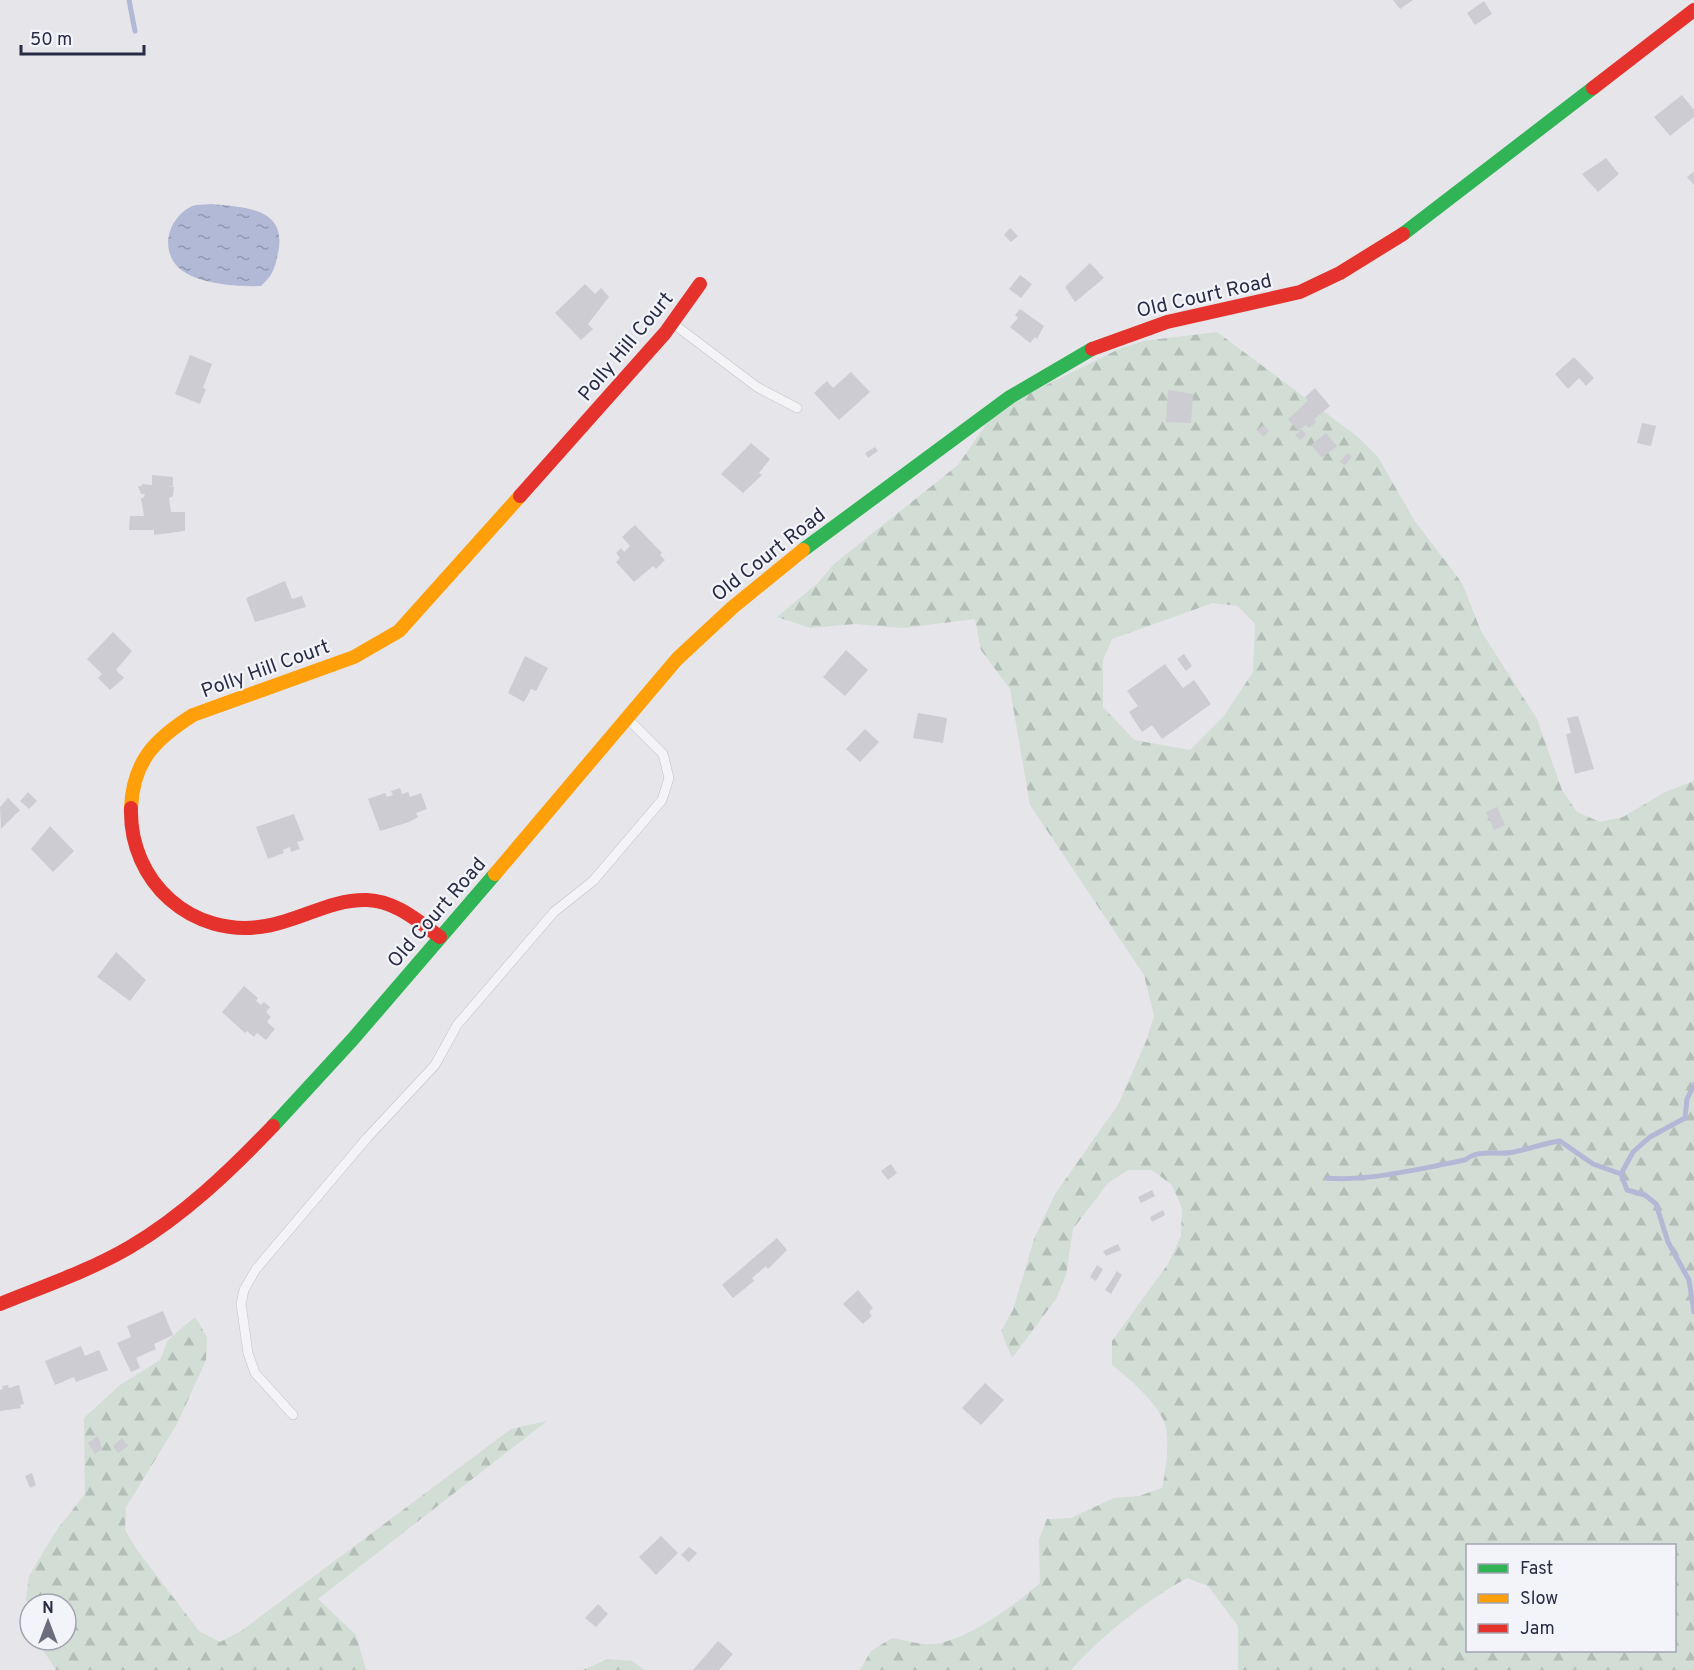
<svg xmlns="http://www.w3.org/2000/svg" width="1694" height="1670" font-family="Overpass,sans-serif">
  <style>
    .forest { fill: url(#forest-firs); fill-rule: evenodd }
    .water { fill: url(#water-ripples) }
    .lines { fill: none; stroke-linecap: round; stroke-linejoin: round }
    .stream { stroke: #b2b9d6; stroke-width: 5 }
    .building { fill: #ccccd2 }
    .lane-casing { stroke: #c2c2c8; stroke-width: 10 }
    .lane { stroke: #f4f4f7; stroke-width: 9 }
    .fast { stroke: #30b455; stroke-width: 14 }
    .slow { stroke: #ff9f0a; stroke-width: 14 }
    .jam { stroke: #e5322d; stroke-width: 14 }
    .labels { text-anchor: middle; stroke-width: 4.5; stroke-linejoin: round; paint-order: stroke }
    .street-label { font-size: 20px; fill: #292c45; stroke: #f3f4f9 }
  </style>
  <defs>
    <pattern id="forest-firs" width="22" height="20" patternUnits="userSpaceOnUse" patternTransform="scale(1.5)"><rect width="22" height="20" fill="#d2ddd5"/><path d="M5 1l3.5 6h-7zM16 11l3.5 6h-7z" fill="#b4beb8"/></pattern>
    <pattern id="water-ripples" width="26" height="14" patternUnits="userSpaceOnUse" patternTransform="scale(1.5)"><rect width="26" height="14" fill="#b2b9d6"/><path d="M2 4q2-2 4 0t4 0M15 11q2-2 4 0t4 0" fill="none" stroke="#9197af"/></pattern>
  </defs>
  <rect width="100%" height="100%" fill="#e5e5ea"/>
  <!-- forest -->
  <path class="forest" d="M1217,332L1358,437L1378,457L1414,520L1462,583L1481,631L1537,719L1562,790L1577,812L1600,822L1623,817L1665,792L1694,781V1670H1238V1626L1208,1586L1187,1578C1145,1601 1103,1635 1071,1670H860L871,1651L892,1638C904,1640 920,1645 933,1644C966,1641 1015,1605 1040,1583L1039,1539L1047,1519L1071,1518L1114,1498L1139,1496L1162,1488C1166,1472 1171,1434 1163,1419C1152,1398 1130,1379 1112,1365V1341L1168,1264L1181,1236L1182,1208L1172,1185L1152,1170H1128L1108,1183L1073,1229L1066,1275L1056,1299L1012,1358L1001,1331L1013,1310L1034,1239L1055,1194L1118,1105L1147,1039L1154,1016L1144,975L1030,805L1010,689L981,650L975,619L903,628L854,624L811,628L777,617L818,583L834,564L958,465L989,420L1008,404L1119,349L1143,341ZM1213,603L1238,606L1255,624L1253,672L1224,716L1190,750L1134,740L1103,707V660L1112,639ZM1468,1546H1674V1650H1468Z
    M195,1317L207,1337L206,1360L177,1424L126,1507L125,1530L137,1550L199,1631L220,1642L241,1631L511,1429L547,1421L318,1599L356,1635L366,1670H56L38,1642L66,1640V1604H30V1606L26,1599L29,1576L56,1531L85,1494L84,1418L120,1385L160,1360L168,1340Z
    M608,1659L632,1661L645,1670H583Z"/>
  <!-- water -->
  <path class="water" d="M211,204C243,207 288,207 278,253C275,268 273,275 261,286C238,287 192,284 176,265C160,245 170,217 192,206C197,204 205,205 211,204Z"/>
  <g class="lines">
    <!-- stream -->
    <path class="stream" d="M129,0L135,31
      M1621,1174L1633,1152L1650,1137L1685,1118L1687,1099L1694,1085
      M1327,1178C1365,1182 1425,1168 1465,1160C1480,1148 1497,1156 1514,1152C1530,1149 1544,1143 1560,1141L1593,1164L1621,1174L1627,1190L1645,1195L1656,1204L1668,1242L1689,1280L1694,1312"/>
  </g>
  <!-- building -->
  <path class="building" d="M1393,0H1413L1400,9Z
    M1484,1L1492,14L1475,25L1467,13Z
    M1682,95L1694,110V117L1670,136L1654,117Z
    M1606,158L1619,174L1598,192L1582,174Z
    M1693,172L1694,173V185L1687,177Z
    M1010,228L1018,236L1011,242L1004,235Z
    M1090,263L1104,278L1075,302L1065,287Z
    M1020,275L1032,284L1021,298L1009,289Z
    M585,284L595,294L601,288L609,297L588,324L593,329L581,340L555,313Z
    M1020,309L1044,326L1037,339L1035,337L1030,343L1010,327L1018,318L1015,315Z
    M190,355L212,364L203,388L206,389L200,404L175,394Z
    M1574,357L1594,378L1586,386L1579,378L1568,389L1555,374Z
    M851,372L870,392L839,420L814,393L827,381L833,388Z
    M1315,388L1330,406L1314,419L1316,422L1309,428L1306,425L1298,431L1288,419L1308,401L1305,397Z
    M1168,390L1193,394L1191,423L1166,422Z
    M1642,423L1656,426L1651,446L1637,443Z
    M1263,425L1269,431L1263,437L1257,430Z
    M1302,429L1306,435L1300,440L1295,435Z
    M1326,433L1337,446L1322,458L1311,445Z
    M751,443L770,459L759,473L762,475L743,493L721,474Z
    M875,447L878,451L868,458L865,453Z
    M1347,453L1352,456L1345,465L1340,462Z
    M152,475L173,477V486H170L174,487L173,496L169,498L171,512H185V531L154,535V530H129L130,516H144L141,498H143L145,494H141L138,486H142V484L152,485Z
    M635,525L662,553L660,555L665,560L656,569L653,566L634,582L616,562L620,558L616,553L621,548L624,552L630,546L622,537Z
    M285,581L292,599L302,596L306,607L255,622L246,598Z
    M113,632L132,651L116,670L124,678L110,690L98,678L102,674L87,659Z
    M846,650L868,670L845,696L823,677Z
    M1184,654L1192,666L1186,671L1177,659Z
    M525,656L548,668L536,691L531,689L524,702L508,693Z
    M1165,664L1183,688L1194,680L1211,704L1162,739L1152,725L1142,732L1129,712L1138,706L1127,691Z
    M918,713L947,718L943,743L913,738Z
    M1578,716L1594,769L1575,774L1566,734L1571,733L1567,718Z
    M865,729L879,742L860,762L846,749Z
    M400,788L402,794L408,792L410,797L421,793L427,809L416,813L418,817L409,822L380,831L368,799L385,793L387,797L393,795L391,791Z
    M28,792L37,801L29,809L20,801Z
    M8,798L20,810L1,829L0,807Z
    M1497,807L1505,825L1494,830L1486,812Z
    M294,814L304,840L297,842L300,849L291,852L290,847L283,850L284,853L268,859L256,827Z
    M50,826L74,851L53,872L31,849Z
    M116,952L146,980L130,1001L97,977Z
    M244,986L258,998L256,1001L261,1005L264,1002L270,1007L266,1012L271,1017L267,1022L275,1029L266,1040L257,1033L254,1037L247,1031L245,1033L222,1012Z
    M891,1164L897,1173L888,1180L881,1171Z
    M1152,1190L1155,1196L1141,1203L1138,1197Z
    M1163,1210L1165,1215L1152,1222L1150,1217Z
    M777,1238L787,1250L768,1269L766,1266L752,1278L754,1281L733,1298L722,1285Z
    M1118,1244L1121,1250L1106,1256L1103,1251Z
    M1097,1265L1103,1269L1096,1281L1090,1277Z
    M1117,1271L1122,1275L1111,1294L1105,1290Z
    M858,1290L873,1308L869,1312L872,1316L863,1324L843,1304Z
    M163,1311L173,1335L154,1344L156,1349L136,1358L140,1368L131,1372L117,1343L131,1337L127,1326Z
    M81,1346L85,1356L99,1350L108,1370L76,1382L74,1377L55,1385L45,1361Z
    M985,1383L1004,1400L981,1425L962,1408Z
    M8,1385L9,1388L19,1385L24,1404L20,1405L21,1408L0,1411V1390L3,1389L2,1386Z
    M98,1436L102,1449L95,1454L88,1443Z
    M122,1438L128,1446L118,1453L113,1446Z
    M32,1473L36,1485L30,1488L25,1476Z
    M661,1536L678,1553L656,1575L639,1557Z
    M689,1547L697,1553L689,1562L681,1555Z
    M598,1604L608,1614L596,1627L585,1618Z
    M718,1641L733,1654L719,1670H693Z"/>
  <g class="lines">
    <defs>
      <path id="lane" d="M675,325L757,387L797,408
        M293,1415L255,1373L248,1353L241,1304L244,1290L256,1269L367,1138L435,1065L457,1025L554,912L593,881L662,800L669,778L663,754L629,720"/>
    </defs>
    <!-- lane casing -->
    <use href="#lane" class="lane-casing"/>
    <!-- lane -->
    <use href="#lane" class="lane"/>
    <!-- fast -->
    <path class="fast" d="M1403,234L1593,88
      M803,550L1010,397L1092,349
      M273,1126L353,1039L495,874"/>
    <!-- slow -->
    <path class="slow" d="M131,808C133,761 155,739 193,715L354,657L399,631L520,496
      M495,874L677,659L733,607L803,550"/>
    <!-- jam -->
    <path class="jam" d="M1593,88L1694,10
      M1092,349L1167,322L1300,292L1340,273L1403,234
      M520,496L665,333L700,284
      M131,808C129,882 192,939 266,926C301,920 331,899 367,900C396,901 418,921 440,937
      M0,1304C44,1286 89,1271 130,1247C183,1216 230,1171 273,1126"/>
  </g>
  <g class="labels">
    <!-- street labels -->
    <g class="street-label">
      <text transform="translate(1204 295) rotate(-13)" y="7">Old Court Road</text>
      <text transform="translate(625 346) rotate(-50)" y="7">Polly Hill Court</text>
      <text transform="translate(768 554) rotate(-38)" y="7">Old Court Road</text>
      <text transform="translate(265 668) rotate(-20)" y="7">Polly Hill Court</text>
      <text transform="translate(436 912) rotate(-49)" y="7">Old Court Road</text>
    </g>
  </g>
  <!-- legend -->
  <rect x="1466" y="1544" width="210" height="108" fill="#f3f4f9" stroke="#a2a4b1" stroke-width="1.5"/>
  <rect x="1478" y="1564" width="30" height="9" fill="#30b455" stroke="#a2a4b1" stroke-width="1.5"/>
  <text x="1520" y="1574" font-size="18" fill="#292c45">Fast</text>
  <rect x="1478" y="1594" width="30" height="9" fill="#ff9f0a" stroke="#a2a4b1" stroke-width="1.5"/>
  <text x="1520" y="1604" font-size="18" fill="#292c45">Slow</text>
  <rect x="1478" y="1624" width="30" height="9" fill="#e5322d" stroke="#a2a4b1" stroke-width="1.5"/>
  <text x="1520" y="1634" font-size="18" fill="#292c45">Jam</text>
  <!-- north arrow -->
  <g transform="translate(48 1622)"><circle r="28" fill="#f3f4f9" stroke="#a2a4b1" stroke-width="1.5"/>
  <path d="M0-4.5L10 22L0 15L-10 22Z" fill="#6b6d7f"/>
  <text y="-9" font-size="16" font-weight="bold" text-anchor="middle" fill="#292c45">N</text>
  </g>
  <!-- scale -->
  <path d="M21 45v9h123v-9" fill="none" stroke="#292c45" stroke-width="3"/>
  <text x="30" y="45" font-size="18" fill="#292c45" stroke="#f3f4f9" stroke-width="4.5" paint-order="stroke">50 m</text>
</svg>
